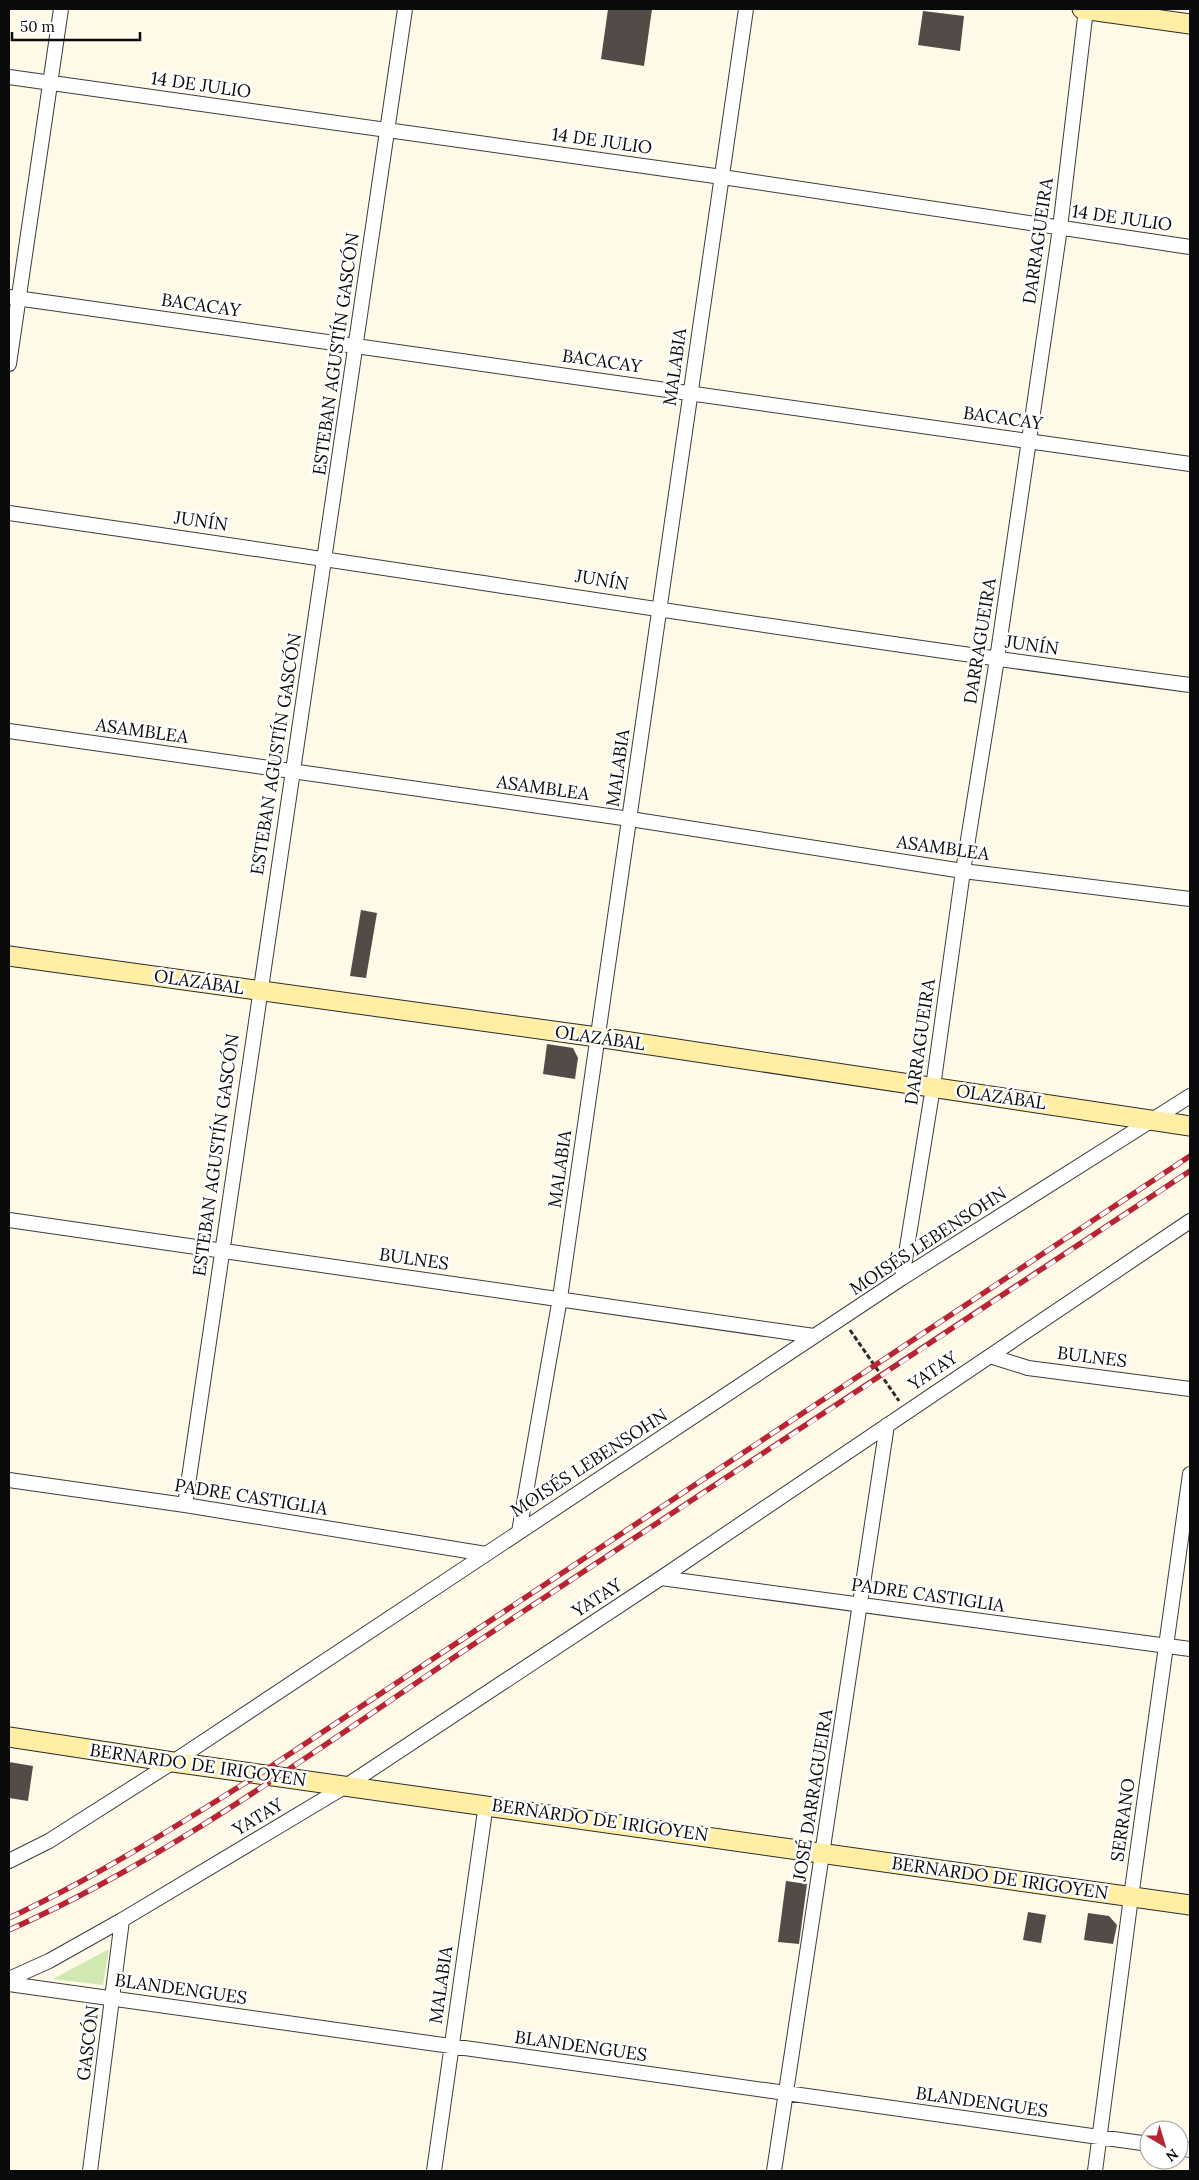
<svg xmlns="http://www.w3.org/2000/svg" width="1199" height="2180" font-family="Lora,serif">
  <style>
    .green { fill: #d2e8b3 }
    .building { fill: #534b47 }
    .lines { fill: none; stroke-linecap: round; stroke-linejoin: round }
    .street-casing { stroke: #3d3d3d; stroke-width: 16 }
    .secondary-casing { stroke: #2c2c2c; stroke-width: 21 }
    .path { stroke: #2c2c2c; stroke-width: 3; stroke-dasharray: 5 2.5; stroke-linecap: butt }
    .street { stroke: #fff; stroke-width: 14 }
    .secondary { stroke: #ffeea3; stroke-width: 19 }
    .rail-casing { stroke: #b92435; stroke-width: 5.5 }
    .rail { stroke: #fff; stroke-width: 4; stroke-dasharray: 11; stroke-linecap: butt }
    .labels { text-anchor: middle; stroke-width: 5; stroke-linejoin: round; paint-order: stroke }
    .street-label { font-size: 18px; fill: #0a0a0a; stroke: #fff }
  </style>
  <rect width="100%" height="100%" fill="#fff9e8"/>
  <!-- green -->
  <path class="green" d="M109,1949L103,1985L53,1979Z"/>
  <!-- building -->
  <path class="building" d="M608,9H652L644,66L601,59Z
    M923,11L964,16L960,51L918,45Z
    M361,910L377,913L366,978L350,976Z
    M547,1044L573,1048L578,1058L575,1079L543,1074Z
    M9,1762L33,1766L28,1801L9,1798Z
    M786,1881L807,1884L799,1944L778,1942Z
    M1028,1912L1046,1915L1041,1943L1023,1940Z
    M1088,1913L1109,1916L1117,1925L1113,1944L1084,1940Z"/>
  <g class="lines">
    <defs>
      <path id="street" d="M9,77L722,177L1190,247
        M9,297L1190,464
        M9,364L61,9
        M9,513C403,569 796,633 1190,685
        M9,731L630,819L963,871L1190,899
        M9,1220L814,1336
        M902,1278L933,1087L963,871L997,659L1060,228L1086,9
        M990,1356L1028,1368L1190,1389
        M9,1480L185,1505L486,1554
        M185,1505L405,9
        M519,1532L560,1298L746,9
        M661,1578L1190,1649
        M9,1861L49,1841L173,1762L902,1278L1190,1096
        M9,1979L49,1961L122,1920L346,1786L661,1578L1190,1221
        M9,1984L1149,2144
        M1179,2148L1190,2150
        M90,2171L122,1920
        M434,2171L486,1804
        M774,2171L887,1425
        M1095,2171L1131,1897L1190,1474"/>
      <path id="secondary" d="M1082,9L1190,24
        M9,956L597,1037L1190,1126
        M9,1737L173,1762L1190,1905"/>
    </defs>
    <!-- street casing -->
    <use href="#street" class="street-casing"/>
    <!-- secondary casing -->
    <use href="#secondary" class="secondary-casing"/>
    <!-- path -->
    <path class="path" d="M850,1330L899,1401"/>
    <!-- street -->
    <use href="#street" class="street"/>
    <!-- secondary -->
    <use href="#secondary" class="secondary"/>
    <defs>
      <path id="rail" d="M9,1918C97,1877 178,1825 261,1773L1190,1156
        M9,1930C174,1856 321,1746 471,1646C711,1488 951,1330 1190,1171"/>
    </defs>
    <!-- rail casing -->
    <use href="#rail" class="rail-casing"/>
    <!-- rail -->
    <use href="#rail" class="rail"/>
  </g>
  <g class="labels">
    <!-- street labels -->
    <g class="street-label">
      <text transform="translate(201 85) rotate(8)" y="6">14 DE JULIO</text>
      <text transform="translate(602 141) rotate(8)" y="6">14 DE JULIO</text>
      <text transform="translate(1122 218) rotate(8)" y="6">14 DE JULIO</text>
      <text transform="translate(1038 241) rotate(-82)" y="6">DARRAGUEIRA</text>
      <text transform="translate(201 305) rotate(8)" y="6">BACACAY</text>
      <text transform="translate(336 354) rotate(-82)" y="6">ESTEBAN AGUSTÍN GASCÓN</text>
      <text transform="translate(602 361) rotate(8)" y="6">BACACAY</text>
      <text transform="translate(675 367) rotate(-82)" y="6">MALABIA</text>
      <text transform="translate(1003 418) rotate(8)" y="6">BACACAY</text>
      <text transform="translate(201 521) rotate(8)" y="6">JUNÍN</text>
      <text transform="translate(602 580) rotate(9)" y="6">JUNÍN</text>
      <text transform="translate(980 641) rotate(-81)" y="6">DARRAGUEIRA</text>
      <text transform="translate(1032 645) rotate(8)" y="6">JUNÍN</text>
      <text transform="translate(142 731) rotate(8)" y="6">ASAMBLEA</text>
      <text transform="translate(276 754) rotate(-81)" y="6">ESTEBAN AGUSTÍN GASCÓN</text>
      <text transform="translate(618 768) rotate(-82)" y="6">MALABIA</text>
      <text transform="translate(543 788) rotate(8)" y="6">ASAMBLEA</text>
      <text transform="translate(943 848) rotate(8)" y="6">ASAMBLEA</text>
      <text transform="translate(199 982) rotate(8)" y="6">OLAZÁBAL</text>
      <text transform="translate(600 1038) rotate(8)" y="6">OLAZÁBAL</text>
      <text transform="translate(920 1042) rotate(-82)" y="6">DARRAGUEIRA</text>
      <text transform="translate(1001 1097) rotate(8)" y="6">OLAZÁBAL</text>
      <text transform="translate(216 1155) rotate(-82)" y="6">ESTEBAN AGUSTÍN GASCÓN</text>
      <text transform="translate(560 1169) rotate(-82)" y="6">MALABIA</text>
      <text transform="translate(928 1241) rotate(-33)" y="6">MOISÉS LEBENSOHN</text>
      <text transform="translate(414 1259) rotate(8)" y="6">BULNES</text>
      <text transform="translate(1092 1357) rotate(7)" y="6">BULNES</text>
      <text transform="translate(933 1371) rotate(-34)" y="6">YATAY</text>
      <text transform="translate(589 1463) rotate(-33)" y="6">MOISÉS LEBENSOHN</text>
      <text transform="translate(251 1497) rotate(9)" y="6">PADRE CASTIGLIA</text>
      <text transform="translate(928 1595) rotate(8)" y="6">PADRE CASTIGLIA</text>
      <text transform="translate(597 1598) rotate(-33)" y="6">YATAY</text>
      <text transform="translate(198 1765) rotate(8)" y="6">BERNARDO DE IRIGOYEN</text>
      <text transform="translate(813 1795) rotate(-81)" y="6">JOSÉ DARRAGUEIRA</text>
      <text transform="translate(258 1817) rotate(-31)" y="6">YATAY</text>
      <text transform="translate(600 1820) rotate(8)" y="6">BERNARDO DE IRIGOYEN</text>
      <text transform="translate(1123 1820) rotate(-82)" y="6">SERRANO</text>
      <text transform="translate(1000 1878) rotate(8)" y="6">BERNARDO DE IRIGOYEN</text>
      <text transform="translate(441 1985) rotate(-82)" y="6">MALABIA</text>
      <text transform="translate(181 1989) rotate(8)" y="6">BLANDENGUES</text>
      <text transform="translate(88 2043) rotate(-83)" y="6">GASCÓN</text>
      <text transform="translate(581 2046) rotate(8)" y="6">BLANDENGUES</text>
      <text transform="translate(982 2102) rotate(8)" y="6">BLANDENGUES</text>
    </g>
  </g>
  <!-- border -->
  <rect width="1199" height="2180" fill="none" stroke="#0a0a0a" stroke-width="20"/>
  <!-- north arrow -->
  <g transform="translate(1164 2145) rotate(142)"><circle r="24" fill="#ffffff" stroke="#9d9d9d"/>
  <path d="M0-4L9 19L0 12L-9 19Z" fill="#b92435"/>
  <text y="-8" font-size="14" font-weight="bold" text-anchor="middle" fill="#0a0a0a">N</text>
  </g>
  <!-- scale -->
  <path d="M12 32v8h128v-8" fill="none" stroke="#0a0a0a" stroke-width="2.5"/>
  <text x="20" y="32" font-size="15" fill="#0a0a0a" stroke="#ffffff" stroke-width="4" paint-order="stroke">50 m</text>
</svg>
